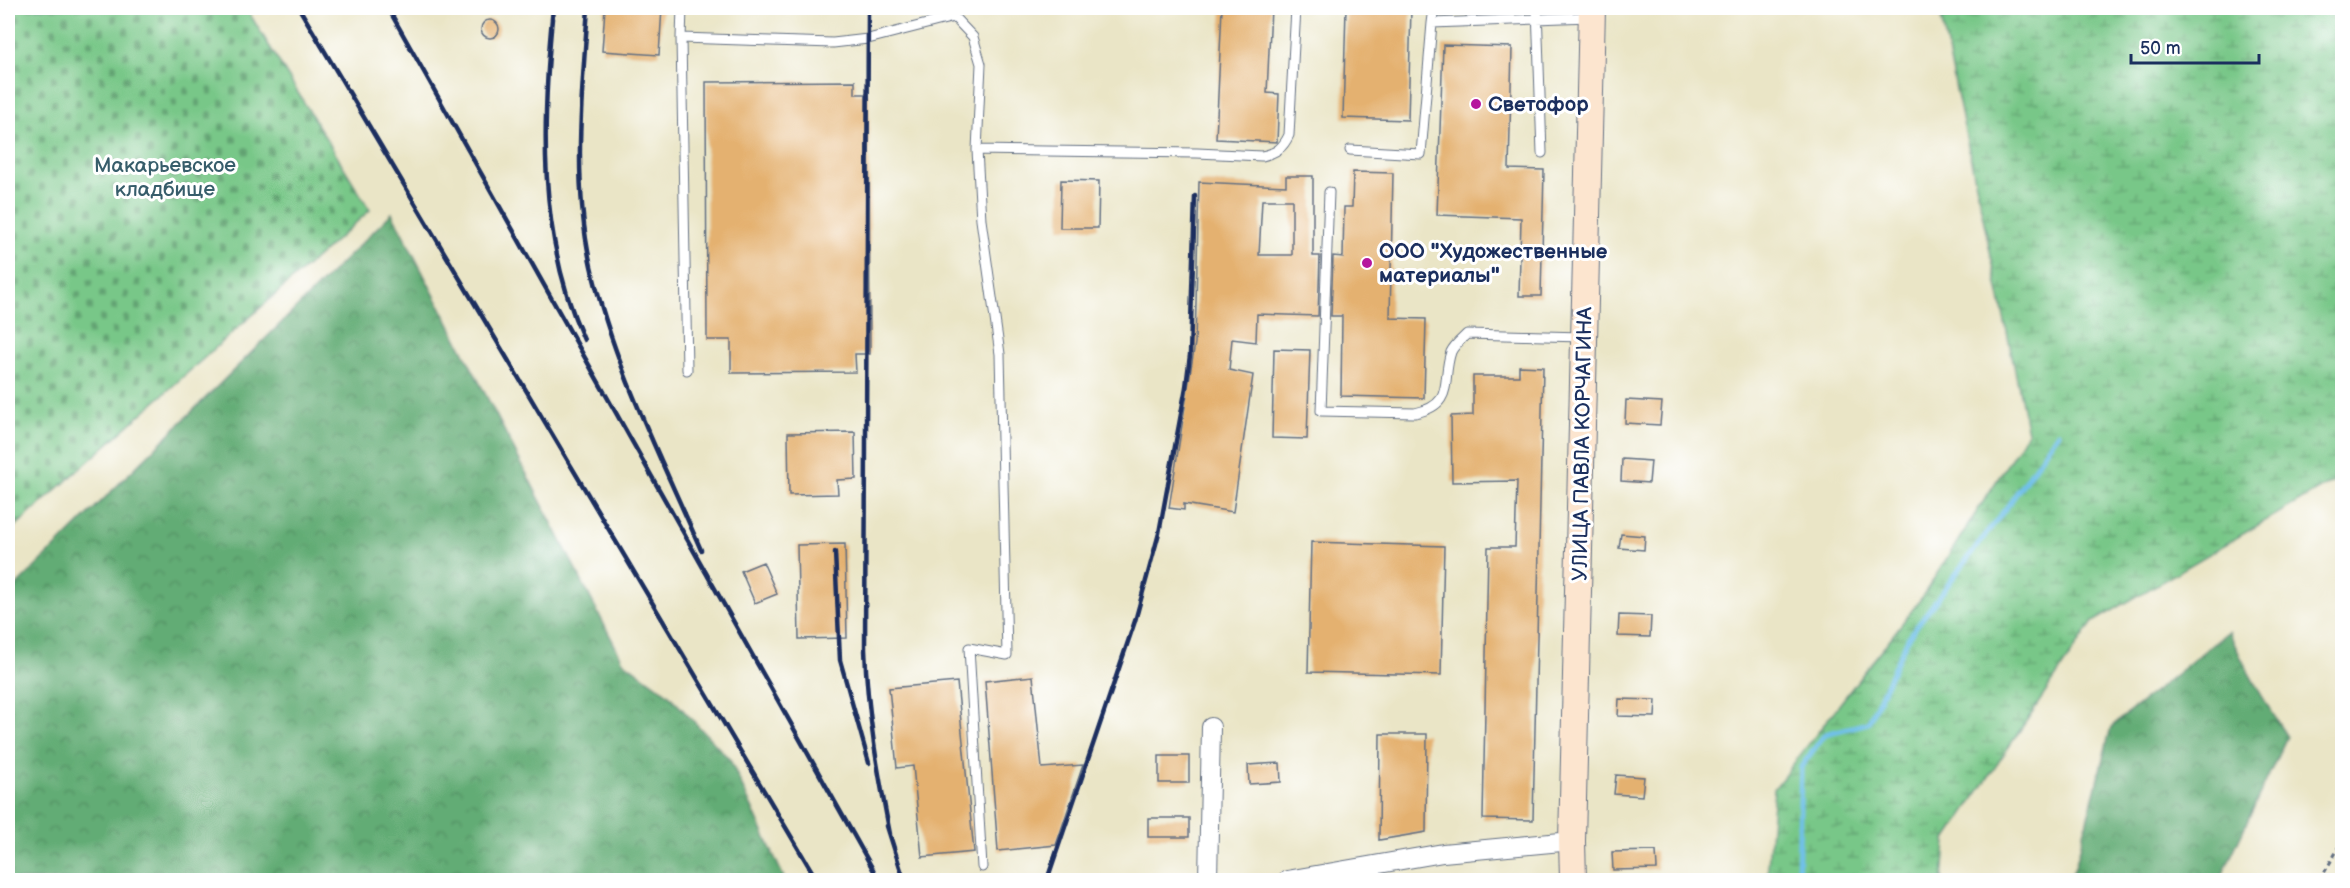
<svg xmlns="http://www.w3.org/2000/svg" width="2350" height="888" font-family="'Balsamiq Sans',sans-serif">
  <style>
    .forest { fill: url(#forest-crowns); stroke: #3e6e69; stroke-width: 1.5 }
    .wetland { fill: url(#wetland-marsh); stroke: #4a7b73; stroke-width: 1.5 }
    .cemetery { fill: url(#cemetery-stones); stroke: #4a7b73; stroke-width: 1.5 }
    .lines { fill: none; stroke-linecap: round; stroke-linejoin: round }
    .stream { stroke: #70c0eb; stroke-width: 5 }
    .building { fill: #e4b16f; fill-rule: evenodd }
    .lane-casing { stroke: #636f82; stroke-width: 11 }
    .street-casing { stroke: #636f82; stroke-width: 20 }
    .secondary-casing { stroke: #636f82; stroke-width: 28 }
    .path { stroke: #636f82; stroke-width: 3; stroke-dasharray: 4.5 4.5; stroke-linecap: butt }
    .lane { stroke: #fff; stroke-width: 9 }
    .street { stroke: #fff; stroke-width: 18 }
    .secondary { stroke: #fce5cf; stroke-width: 26 }
    .rail { stroke: #1b2f5e; stroke-width: 4.5 }
    .poi-dot { fill: #b5179e; stroke: #fff; stroke-width: 2 }
    .labels { text-anchor: middle; stroke-width: 6; stroke-linejoin: round; paint-order: stroke }
    .poi-label { font-size: 21px; font-weight: bold; fill: #1b2f5e; stroke: #fff; text-anchor: start }
    .park-label { font-size: 21px; fill: #375d6b; stroke: #fff }
    .street-label { font-size: 21px; fill: #1b2f5e; stroke: #fff }
  </style>
  <defs>
    <pattern id="forest-crowns" width="20" height="18" patternUnits="userSpaceOnUse" patternTransform="scale(1.5)"><rect width="20" height="18" fill="#62ac74"/><path d="M2 6a3 3 0 1 1 6 0M12 15a3 3 0 1 1 6 0" fill="none" stroke="#508c62"/></pattern>
    <pattern id="wetland-marsh" width="20" height="14" patternUnits="userSpaceOnUse" patternTransform="scale(1.5)"><rect width="20" height="14" fill="#78c788"/><path d="M1 5h8M5 5V1M11 12h8M15 12V8" fill="none" stroke="#62a272"/></pattern>
    <pattern id="cemetery-stones" width="16" height="16" patternUnits="userSpaceOnUse" patternTransform="scale(1.5)"><rect width="16" height="16" fill="#78c788"/><path d="M2 7V4a2 2 0 0 1 4 0v3zM10 15v-3a2 2 0 0 1 4 0v3z" fill="#62a272"/></pattern>
  </defs>
  <rect width="100%" height="100%" fill="#fff"/>
  <filter id="ink" filterUnits="userSpaceOnUse"><feTurbulence type="fractalNoise" baseFrequency=".0167" numOctaves="2"/><feDisplacementMap in="SourceGraphic" scale="12" xChannelSelector="R" yChannelSelector="G"/><feConvolveMatrix kernelMatrix="1 2 1 2 8 2 1 2 1" color-interpolation-filters="sRGB"/></filter>
  <filter id="wash" filterUnits="userSpaceOnUse"><feTurbulence type="fractalNoise" baseFrequency=".008" numOctaves="4" result="noise"/><feDisplacementMap in="SourceGraphic" scale="24" xChannelSelector="R" yChannelSelector="G"/><feGaussianBlur stdDeviation="1.35" result="paint"/><feColorMatrix in="noise" values="0 0 0 0 0 0 0 0 0 0 0 0 0 0 0 0 0 1.4 0 .05"/><feComposite in="paint" operator="in"/></filter>
  <g filter="url(#wash)">
    <rect width="100%" height="100%" fill="#eae5c6"/>
    <!-- forest -->
    <path class="forest" d="M392,213L623,661L668,694L730,760L785,880H8V594Z
      M2229,631C2244,668 2265,702 2287,736L2220,880H2069L2076,864L2111,727Z"/>
    <!-- wetland -->
    <path class="wetland" d="M1939,8H2342V476L2093,622L1946,840L1943,880H1767L1774,789L1920,600L2028,432Z"/>
    <!-- cemetery -->
    <path class="cemetery" d="M8,8H246L370,210L8,533Z"/>
    <g class="lines">
      <!-- stream -->
      <path class="stream" d="M1798,880L1801,767L1825,734L1868,723L1909,636L2009,504L2058,433"/>
    </g>
    <g id="blocks">
      <!-- building -->
      <path class="building" d="M605,8H662L659,55L602,51Z
        M1222,8H1271L1267,93L1279,94L1277,142L1216,139Z
        M1346,8H1411L1408,120L1343,118Z
        M481 29a9 9 0 1 1 18 0a9 9 0 1 1-18 0Z
        M1443,45L1512,47L1509,169L1544,170L1541,296H1519L1521,218L1437,215Z
        M855,81V94H869L870,354H855L856,372L731,373V340H707L706,82Z
        M1353,172L1393,173L1390,318L1426,319L1424,398L1341,396L1342,316H1331L1333,256L1343,257L1344,207H1352Z
        M1286,176H1313V256H1320L1318,316L1257,314L1256,342L1232,339L1229,370L1253,375L1233,512L1184,504V510L1169,508L1195,343L1199,182L1286,186ZM1262,200H1292V255H1259Z
        M1061,180L1099,181L1098,228H1060Z
        M1274,349L1310,350L1307,439L1272,438Z
        M1519,366L1543,367L1533,820L1483,819L1488,547H1515L1517,481L1452,482L1451,416L1473,415V376H1519Z
        M1626,400L1662,402L1660,425L1625,423Z
        M855,432L856,479L837,480L838,494L789,495L788,433Z
        M1622,459L1651,461L1649,483L1621,481Z
        M1621,534L1645,536L1644,550L1619,548Z
        M1311,542L1444,546L1441,675L1308,672Z
        M845,544L847,638L799,639L797,545Z
        M763,562L777,594L755,603L741,571Z
        M1619,615L1651,616L1650,637L1618,636Z
        M1033,676L1042,768L1083,765L1056,845L998,851L985,681Z
        M957,682L974,852L922,857L913,766L897,768L889,688Z
        M1619,699L1656,700L1655,717L1618,716Z
        M1380,734H1427L1426,832L1379,840Z
        M1159,756H1189V783H1159Z
        M1280,763L1281,782L1249,784L1248,765Z
        M1616,775L1644,777L1642,796L1614,794Z
        M1148,818H1189V837H1148Z
        M1656,851L1657,869L1613,870L1612,852Z"/>
    </g>
  </g>
  <g filter="url(#ink)">
    <use href="#blocks" fill-opacity="0" stroke="#636f82" stroke-width="1.5"/>
    <g class="lines">
      <defs>
        <path id="lane" d="M682,8L681,38L687,370
          M955,8L954,17L973,37L981,64L977,150L981,220L1000,354L1007,655L969,648L982,867
          M1537,8L1542,153
          M1432,23L1434,8
          M681,38L833,43L868,39L954,17
          M977,150L1197,153L1262,156C1276,153 1283,148 1289,135L1296,8
          M1350,150L1421,154L1432,23L1589,17
          M1329,192L1321,411L1415,413C1456,404 1441,381 1451,352C1454,345 1462,339 1467,334L1582,337"/>
        <path id="street" d="M1208,880L1211,727
          M1287,880L1443,853L1572,841"/>
        <path id="secondary" d="M1573,880L1572,841L1592,8"/>
      </defs>
      <!-- lane casing -->
      <use href="#lane" class="lane-casing"/>
      <!-- street casing -->
      <use href="#street" class="street-casing"/>
      <!-- secondary casing -->
      <use href="#secondary" class="secondary-casing"/>
      <!-- path -->
      <path class="path" d="M2320,880L2342,842"/>
      <!-- lane -->
      <use href="#lane" class="lane"/>
      <!-- street -->
      <use href="#street" class="street"/>
      <!-- secondary -->
      <use href="#secondary" class="secondary"/>
      <!-- rail -->
      <path class="rail" d="M299,8L817,880
        M388,8L879,880
        M553,8C542,119 537,235 584,340
        M588,8C582,93 572,181 591,266C613,364 661,458 701,550
        M868,8L865,649C867,712 878,772 890,834
        M835,552L840,660L869,763
        M887,826L904,880
        M1047,880L1135,621L1159,533L1186,387L1190,355L1195,196"/>
    </g>
  </g>
  <!-- markers -->
  <g class="poi-dot">
    <circle cx="1476" cy="104" r="6"/>
    <circle cx="1367" cy="263" r="6"/>
  </g>
  <g class="labels">
    <!-- poi labels -->
    <g class="poi-label">
      <text x="1488" y="111">Светофор</text>
      <text x="1379" y="258">ООО "Художественные<tspan x="1379" dy="24">материалы"</tspan></text>
    </g>
    <!-- park labels -->
    <g class="park-label">
      <text x="165" y="172">Макарьевское<tspan x="165" dy="24">кладбище</tspan></text>
    </g>
    <!-- street labels -->
    <g class="street-label">
      <text transform="translate(1582 444) rotate(-89)" y="7">УЛИЦА ПАВЛА КОРЧАГИНА</text>
    </g>
  </g>
  <!-- margin -->
  <rect width="2350" height="888" fill="none" stroke="#fff" stroke-width="30"/>
  <!-- scale -->
  <path d="M2131 54v9h128v-9" fill="none" stroke="#1b2f5e" stroke-width="3"/>
  <text x="2140" y="54" font-size="18" fill="#1b2f5e" stroke="#ffffff" stroke-width="4.5" paint-order="stroke">50 m</text>
</svg>
